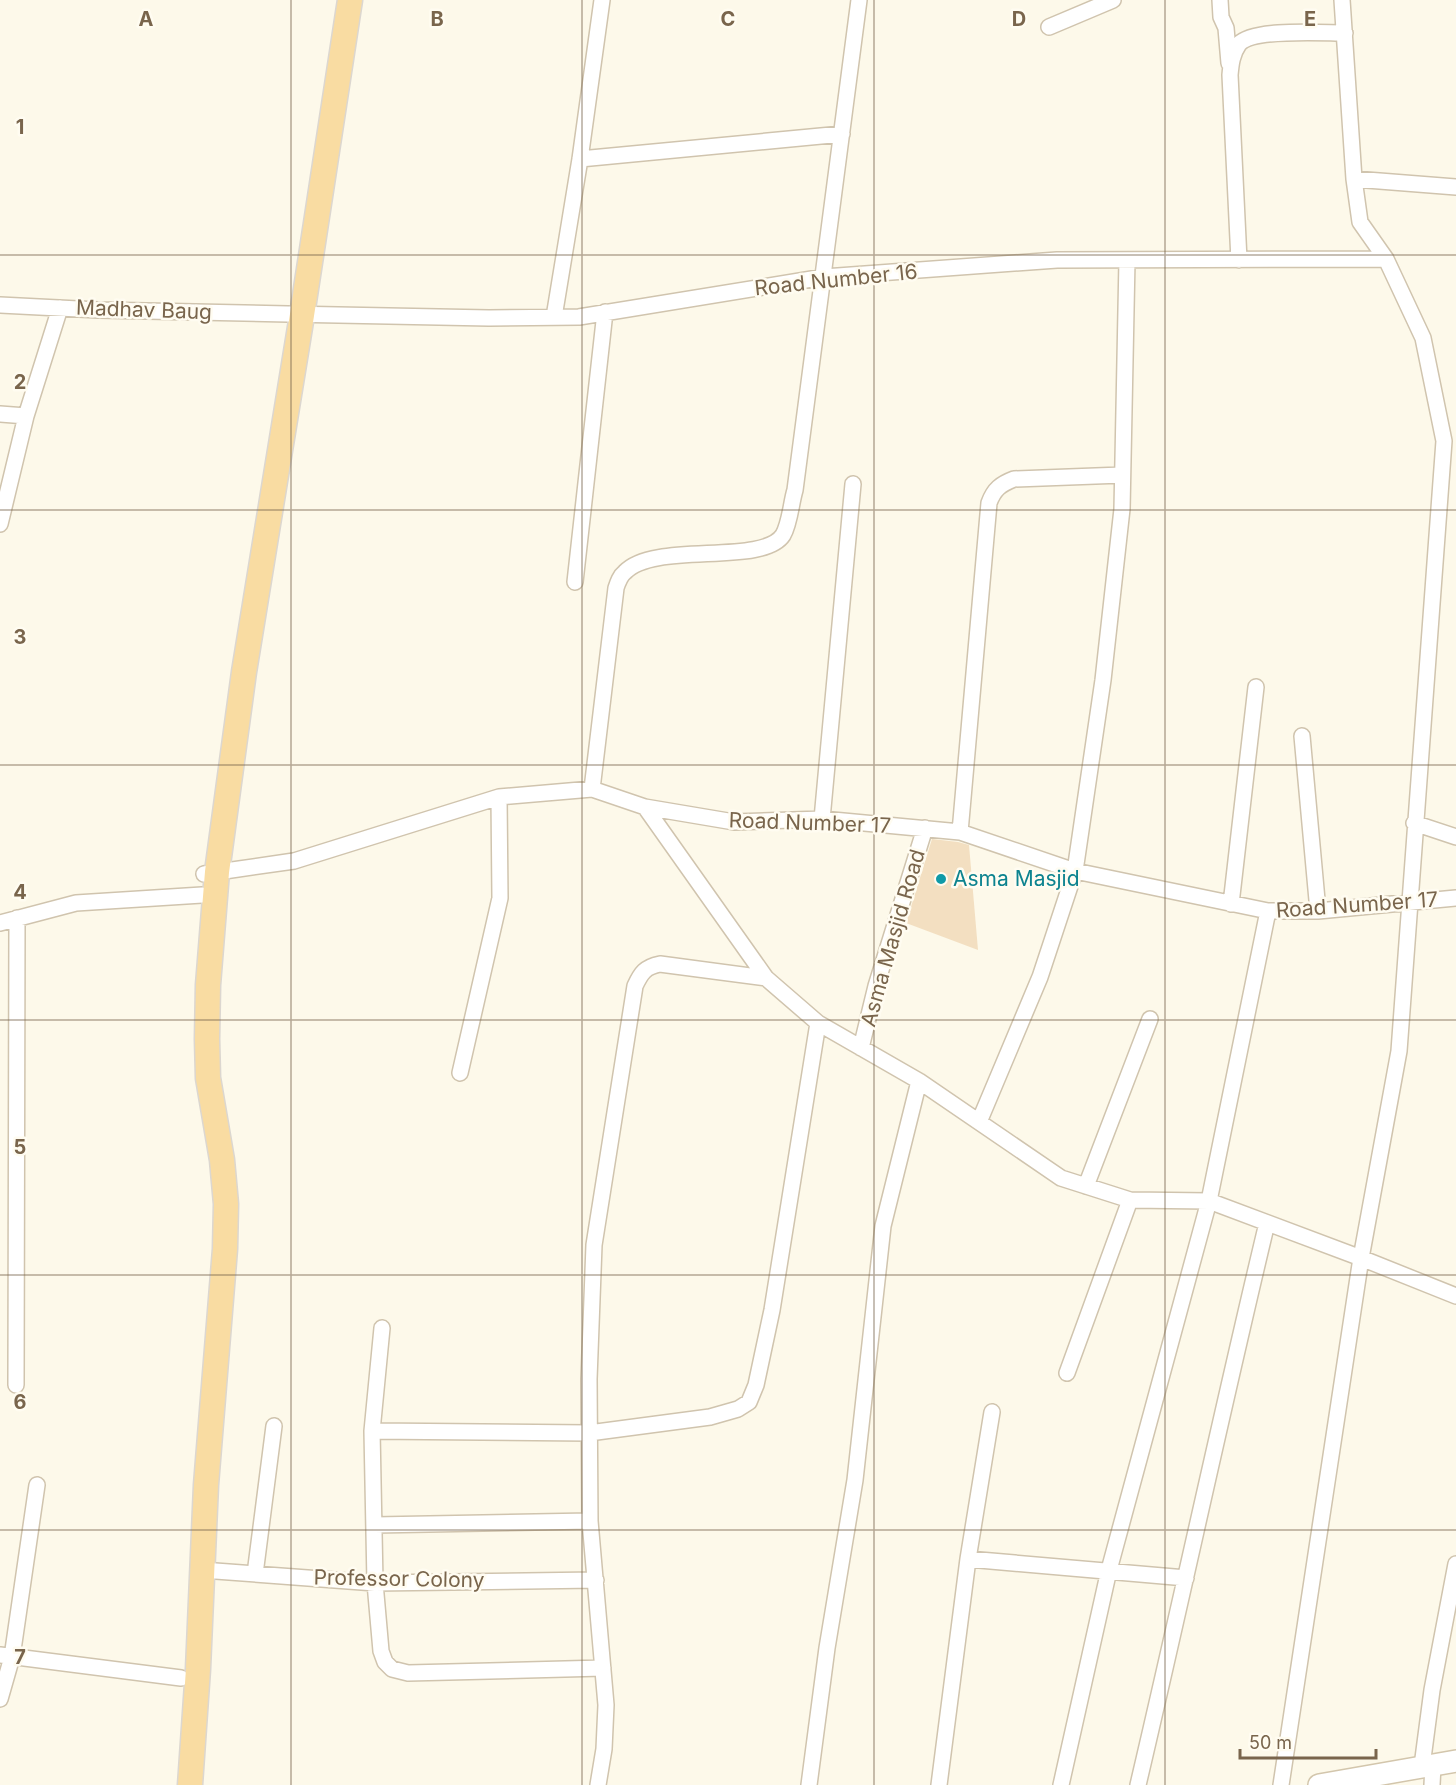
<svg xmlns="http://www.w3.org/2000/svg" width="1456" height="1785" font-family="Inter,sans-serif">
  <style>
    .building { fill: #f3dfc1 }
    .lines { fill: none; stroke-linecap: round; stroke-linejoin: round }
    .minor-casing { stroke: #d0c4ae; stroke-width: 18 }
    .secondary-casing { stroke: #d3c6ac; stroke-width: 24 }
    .trunk-casing { stroke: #dcd7d0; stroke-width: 27 }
    .minor { stroke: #fff; stroke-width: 15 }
    .secondary { stroke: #fff; stroke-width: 21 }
    .trunk { stroke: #f9dca2; stroke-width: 24 }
    .grid { fill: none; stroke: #79654c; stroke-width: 1.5; stroke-opacity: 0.55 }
    .culture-dot { fill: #0f9aa8; stroke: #fffcf1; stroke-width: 2 }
    .labels { text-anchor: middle; stroke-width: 5; stroke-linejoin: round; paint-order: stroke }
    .street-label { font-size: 21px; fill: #79654c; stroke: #fffcf1 }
    .culture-label { font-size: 21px; fill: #0d838f; stroke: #fffcf1; text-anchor: start }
    .grid-label { font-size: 20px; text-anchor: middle; font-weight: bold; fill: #79654c; stroke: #fffcf1; stroke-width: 5; stroke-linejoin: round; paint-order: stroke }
  </style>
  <rect width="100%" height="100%" fill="#fdf9ea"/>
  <!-- building -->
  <path class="building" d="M932,839L958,842L969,845L978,950L906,923Z"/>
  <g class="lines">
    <defs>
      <path id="minor" d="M1220,0L1221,17L1226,28L1229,63
        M1049,27L1113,0
        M580,159L842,134
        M1354,179L1456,187
        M1239,260L1230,75C1231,64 1232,54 1239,44C1253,28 1322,33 1345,33
        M0,305L98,310L288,314L489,318L579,317L824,277L1057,260L1386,259
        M554,317L580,159L602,0
        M0,414L26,416
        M0,524L26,416L60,308
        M575,582L605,312
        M1302,736L1318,911
        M592,789L616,588C618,582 620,576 625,572C654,541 763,566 783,535C790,523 791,503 795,490L859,0
        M645,807L766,978L818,1023L919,1081L1061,1178L1130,1200L1209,1201L1361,1258L1456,1296
        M822,819L853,484
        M1414,823L1456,837
        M960,832L989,503C994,489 1001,484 1014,479L1122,475
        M204,874L294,861L499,797L592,789L645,807L734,822L822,819L960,832L1075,871L1268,911H1318L1456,898
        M1231,904L1256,687
        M0,923L76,903L202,895
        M861,1048L876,986L925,828
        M460,1073L500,898L499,797
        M979,1122L1040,977L1075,871L1103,680L1122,509L1127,260
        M1086,1186L1150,1019
        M382,1328L372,1431L375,1583L381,1651L385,1662L392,1669L408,1673L603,1668
        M1067,1373L1130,1200
        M16,1385L17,918
        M372,1431L589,1433L710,1417L738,1409L749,1402L756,1385L772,1310L818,1023
        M375,1525L590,1521
        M968,1559L992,1412
        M202,1570L375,1583L596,1580
        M255,1574L274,1426
        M0,1655L181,1678
        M0,1699L12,1657L37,1485
        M1422,1766L1432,1690L1456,1564
        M598,1785L604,1749L606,1705L590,1521L589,1379L594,1245L635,986C641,973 645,967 660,964L766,978
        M809,1785L827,1648L855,1480L883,1226L919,1081
        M939,1785L968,1559L1186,1578
        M1061,1785L1109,1570L1209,1201L1268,911
        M1138,1785C1182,1598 1222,1410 1267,1223
        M1281,1785L1361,1258L1399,1051L1444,441L1423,338L1386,259L1360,222L1354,179L1342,0
        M1432,1785L1433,1765"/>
      <path id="secondary" d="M1319,1785L1456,1761"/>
      <path id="trunk" d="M190,1785L198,1669L206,1485L225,1249L226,1204L222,1160L208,1078L207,1039L208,985L217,872L244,672L302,315L350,0"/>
    </defs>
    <!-- minor casing -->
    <use href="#minor" class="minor-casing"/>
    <!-- secondary casing -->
    <use href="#secondary" class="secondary-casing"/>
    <!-- trunk casing -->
    <use href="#trunk" class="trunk-casing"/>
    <!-- minor -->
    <use href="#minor" class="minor"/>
    <!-- secondary -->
    <use href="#secondary" class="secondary"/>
    <!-- trunk -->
    <use href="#trunk" class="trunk"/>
  </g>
  <!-- grid -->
  <path class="grid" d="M291,0V1785M582,0V1785M874,0V1785M1165,0V1785M0,255H1456M0,510H1456M0,765H1456M0,1020H1456M0,1275H1456M0,1530H1456"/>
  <!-- markers -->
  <circle class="culture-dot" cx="941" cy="879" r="6"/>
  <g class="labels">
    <!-- street labels -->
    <g class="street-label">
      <text transform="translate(836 280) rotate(-6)" y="7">Road Number 16</text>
      <text transform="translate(144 310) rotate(2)" y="7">Madhav Baug</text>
      <text transform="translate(810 823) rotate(2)" y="7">Road Number 17</text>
      <text transform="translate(1357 905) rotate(-4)" y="7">Road Number 17</text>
      <text transform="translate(893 938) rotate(-74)" y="7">Asma Masjid Road</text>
      <text transform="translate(399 1579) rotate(1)" y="7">Professor Colony</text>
    </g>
    <!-- culture labels -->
    <g class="culture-label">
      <text x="953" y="886">Asma Masjid</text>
    </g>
  </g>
  <g class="grid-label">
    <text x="146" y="26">A</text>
    <text x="437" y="26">B</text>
    <text x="728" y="26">C</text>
    <text x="1019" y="26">D</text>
    <text x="1310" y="26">E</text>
    <text x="20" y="134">1</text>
    <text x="20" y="389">2</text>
    <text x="20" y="644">3</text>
    <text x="20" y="899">4</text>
    <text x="20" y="1154">5</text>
    <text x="20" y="1409">6</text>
    <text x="20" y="1664">7</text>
  </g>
  <!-- scale -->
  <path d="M1240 1749v9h136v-9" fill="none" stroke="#79654c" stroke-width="3"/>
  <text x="1249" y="1749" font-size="18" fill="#79654c" stroke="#fffcf1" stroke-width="4.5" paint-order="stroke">50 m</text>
</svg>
